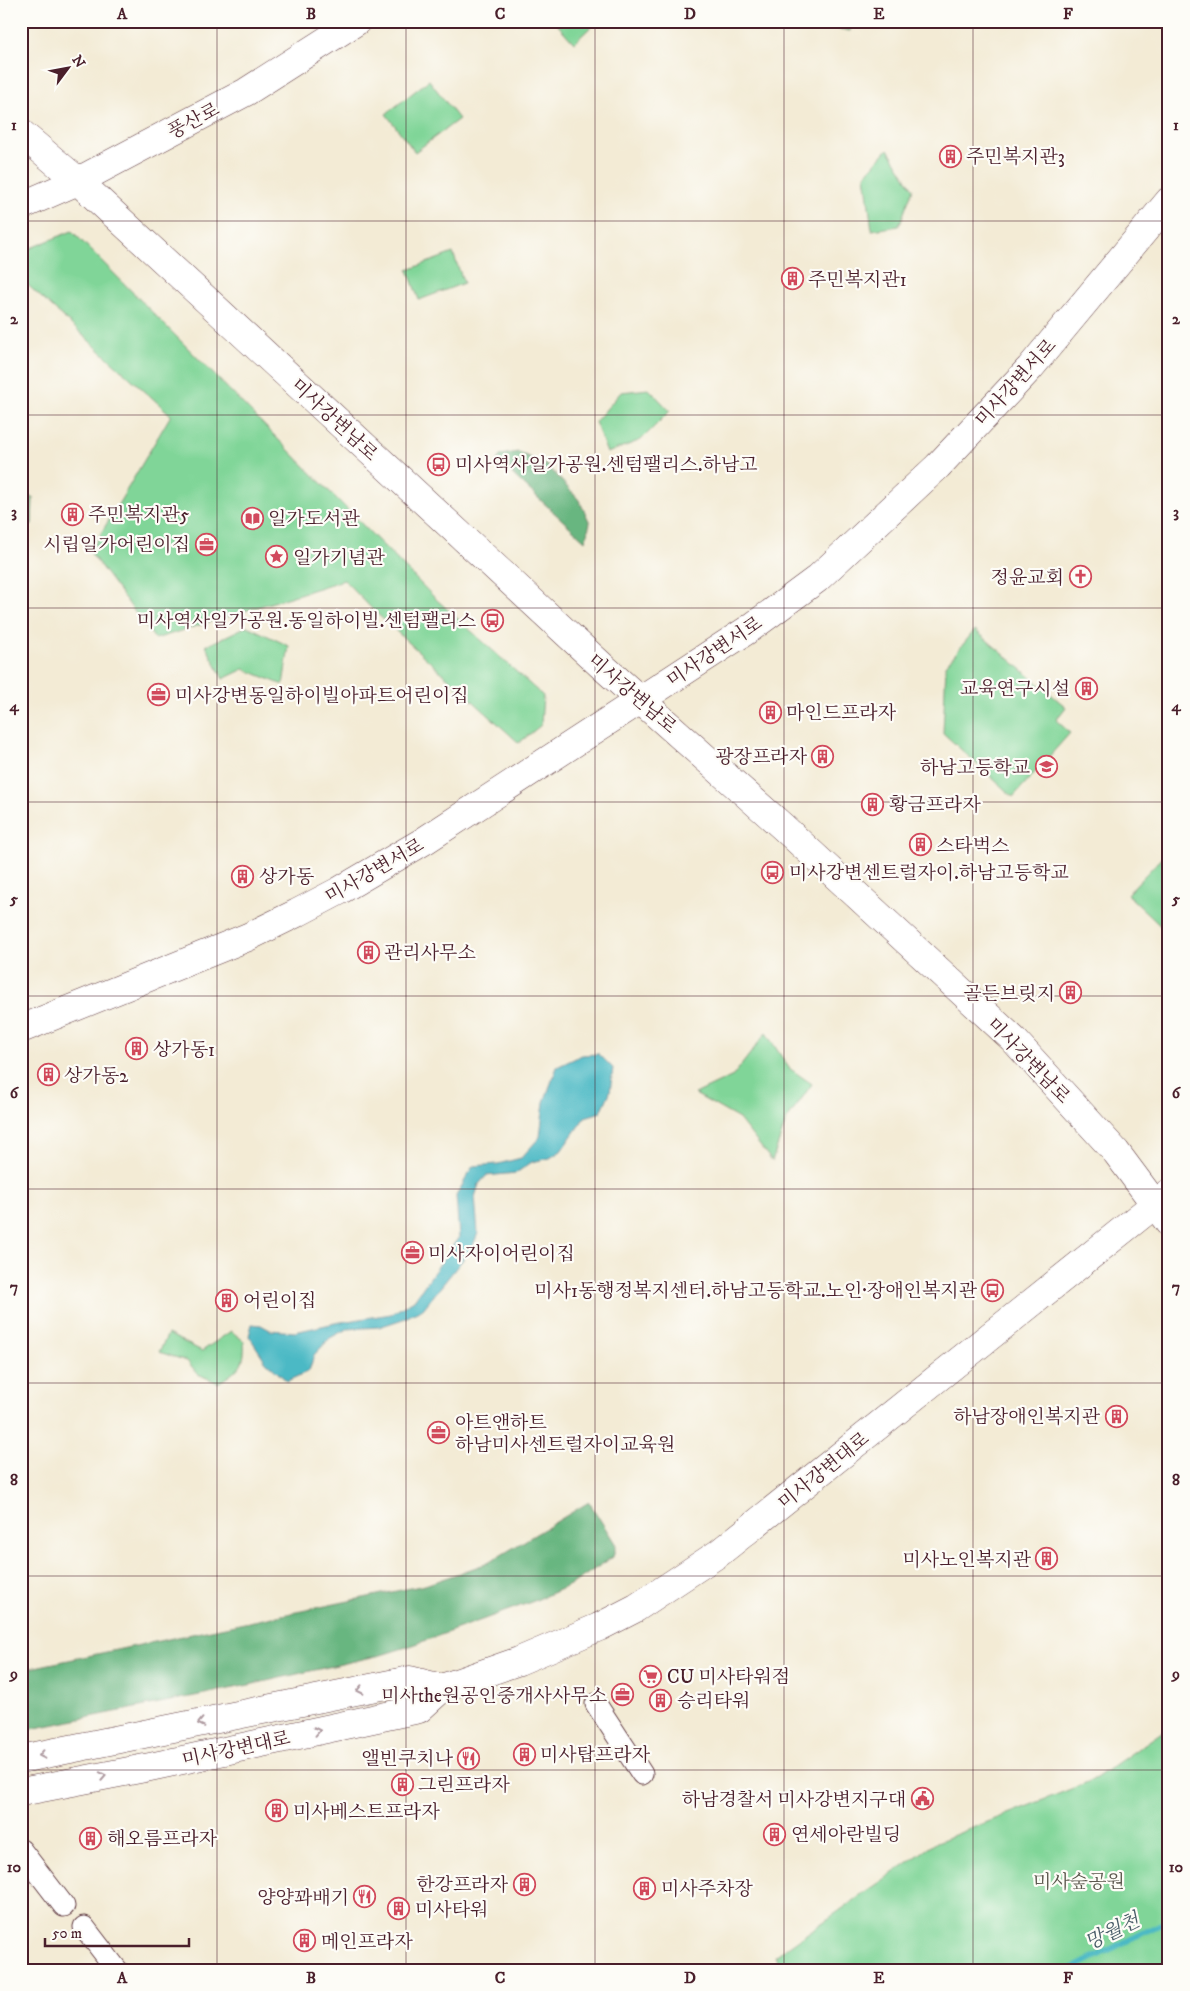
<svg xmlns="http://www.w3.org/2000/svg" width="1190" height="1991" font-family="'IM FELL DW Pica','Noto Serif KR',serif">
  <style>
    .green { fill: #80d598; stroke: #657a62 }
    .forest { fill: #68b680; stroke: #596a56 }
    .water { fill: #4bb9c5; stroke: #4a6c78 }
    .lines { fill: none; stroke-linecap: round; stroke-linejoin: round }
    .stream { stroke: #4bb9c5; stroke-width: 5.5 }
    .street-casing { stroke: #633e44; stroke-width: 23 }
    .secondary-casing { stroke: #633e44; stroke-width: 29 }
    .street { stroke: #fff; stroke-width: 21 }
    .secondary { stroke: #fff; stroke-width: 28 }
    .oneway { stroke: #ae9aa0 }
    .grid { fill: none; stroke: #4a1f2b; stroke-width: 1; stroke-opacity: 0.55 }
    .labels { text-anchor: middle; stroke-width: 4.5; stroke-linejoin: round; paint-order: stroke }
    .street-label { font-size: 19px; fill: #4a1f2b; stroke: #fdfcf7 }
    .poi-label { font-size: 19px; fill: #4a1f2b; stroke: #fdfcf7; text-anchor: start }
    .park-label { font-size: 19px; fill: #5a564c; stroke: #fdfcf7 }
    .water-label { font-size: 20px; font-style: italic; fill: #4a5d69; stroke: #fdfcf7 }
    .neatline { fill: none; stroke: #4a1f2b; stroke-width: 2 }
    .grid-label { font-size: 16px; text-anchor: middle; font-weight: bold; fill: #4a1f2b }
  </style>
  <rect width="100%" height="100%" fill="#fdfcf7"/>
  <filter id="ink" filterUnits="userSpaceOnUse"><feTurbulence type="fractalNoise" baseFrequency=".02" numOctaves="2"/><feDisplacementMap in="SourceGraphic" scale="10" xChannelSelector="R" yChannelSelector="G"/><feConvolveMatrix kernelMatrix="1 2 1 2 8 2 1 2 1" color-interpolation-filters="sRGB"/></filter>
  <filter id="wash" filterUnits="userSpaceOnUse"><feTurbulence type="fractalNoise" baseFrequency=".0096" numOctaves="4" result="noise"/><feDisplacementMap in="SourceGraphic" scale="20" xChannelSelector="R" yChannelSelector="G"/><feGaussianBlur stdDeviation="1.12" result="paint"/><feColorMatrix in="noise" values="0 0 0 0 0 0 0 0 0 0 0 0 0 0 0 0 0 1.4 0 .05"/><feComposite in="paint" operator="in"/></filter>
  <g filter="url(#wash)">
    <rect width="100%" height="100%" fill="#f3ebd5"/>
    <!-- green -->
    <path class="green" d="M558,21H597L574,43L556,23Z
      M811,21H852L850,31L812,24Z
      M429,80L459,119L415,152L386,114Z
      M888,149L913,189L899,226L872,230L865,175Z
      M72,231L437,600L543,696L541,725L519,743L373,610L344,580L155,639L90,552L171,415L21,279V252Z
      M453,253L464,283L419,300L408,270Z
      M649,389L670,411L641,440L607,453L595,422L621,392Z
      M21,493L33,498L32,525L21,521Z
      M247,626L289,646L283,685L244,669L223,679L206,646Z
      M975,630L1066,707L1056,720L1070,733L1013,797L943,733L946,665Z
      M1169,850V934L1127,894Z
      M766,1033L789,1068L812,1084L786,1121L772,1161L739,1119L695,1094L733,1076Z
      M231,1331L244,1341C246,1366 238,1370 218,1383L198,1374L187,1361L159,1352L168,1334L202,1351Z
      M1169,1727V1970H784L775,1956L937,1842L1081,1785L1096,1778Z"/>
    <!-- forest -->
    <path class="forest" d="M518,452L548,466L579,500L590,523L585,541L497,460L501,455Z
      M589,1502L616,1545L613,1557L572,1584L534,1601L413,1645L381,1655L249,1685L21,1731V1670L425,1585L488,1563Z"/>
    <!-- water -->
    <path class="water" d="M599,1054L613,1068L610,1092L601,1112L585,1117L561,1151L550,1158L532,1162L516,1173L486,1176L479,1184L475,1197L478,1233L472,1248L423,1309L403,1319L379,1327L347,1329L330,1338L314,1355L309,1371L287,1381L266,1362L249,1336L252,1324L261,1325L270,1330L295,1332L335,1323L391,1314L414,1300L459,1237L456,1196L473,1166L498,1164L521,1158L540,1137L544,1102L557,1067L582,1055Z"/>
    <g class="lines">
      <!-- stream -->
      <path class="stream" d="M1069,1970L1169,1920"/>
    </g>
  </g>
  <g filter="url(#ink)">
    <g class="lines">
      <defs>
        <path id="street" d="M596,1704L642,1774
          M21,1850L64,1906
          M84,1927L117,1970"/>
        <path id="secondary" d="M21,133L78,181L602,666L783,827L1013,1039L1116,1152L1169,1223
          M21,206L78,181L246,92L357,21
          M21,1029L248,937L297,913L339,891L424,841L752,627L817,579L938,466L1030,368L1169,201
          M21,1759L410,1680L442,1688
          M21,1792L150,1767L419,1709L442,1688L519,1661L599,1627L636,1608L719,1553L1169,1193"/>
      </defs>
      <!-- street casing -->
      <use href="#street" class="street-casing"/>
      <!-- secondary casing -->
      <use href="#secondary" class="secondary-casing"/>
      <!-- street -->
      <use href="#street" class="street"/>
      <!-- secondary -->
      <use href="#secondary" class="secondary"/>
    </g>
    <!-- one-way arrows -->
    <defs><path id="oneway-chevron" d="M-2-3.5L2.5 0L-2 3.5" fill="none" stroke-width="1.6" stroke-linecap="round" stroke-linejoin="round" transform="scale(1.25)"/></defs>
    <g class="oneway">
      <use href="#oneway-chevron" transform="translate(360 1690) rotate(168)"/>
      <use href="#oneway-chevron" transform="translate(201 1723) rotate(168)"/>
      <use href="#oneway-chevron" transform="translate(317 1731) rotate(-12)"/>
      <use href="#oneway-chevron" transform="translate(42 1755) rotate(168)"/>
      <use href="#oneway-chevron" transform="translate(103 1776) rotate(-11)"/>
    </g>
  </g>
  <!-- grid -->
  <path class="grid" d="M217,21V1970M406,21V1970M595,21V1970M784,21V1970M973,21V1970M21,221H1169M21,415H1169M21,608H1169M21,802H1169M21,996H1169M21,1189H1169M21,1383H1169M21,1576H1169M21,1770H1169"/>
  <!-- icons -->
  <defs>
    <symbol id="building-ring" viewBox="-11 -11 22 22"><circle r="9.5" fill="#fdfcf7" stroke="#d1495b" stroke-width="1.5"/><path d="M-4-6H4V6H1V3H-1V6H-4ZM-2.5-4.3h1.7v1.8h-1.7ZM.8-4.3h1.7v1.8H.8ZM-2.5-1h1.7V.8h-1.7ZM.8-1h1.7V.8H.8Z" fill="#d1495b"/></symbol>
    <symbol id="bus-ring" viewBox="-11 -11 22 22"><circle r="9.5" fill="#fdfcf7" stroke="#d1495b" stroke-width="1.5"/><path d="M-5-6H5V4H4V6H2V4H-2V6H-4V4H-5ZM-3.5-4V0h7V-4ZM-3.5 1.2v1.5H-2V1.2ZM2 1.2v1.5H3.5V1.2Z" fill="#d1495b"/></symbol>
    <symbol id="library-ring" viewBox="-11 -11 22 22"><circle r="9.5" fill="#fdfcf7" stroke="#d1495b" stroke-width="1.5"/><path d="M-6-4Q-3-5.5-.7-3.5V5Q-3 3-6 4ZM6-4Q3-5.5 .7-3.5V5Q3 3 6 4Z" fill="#d1495b"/></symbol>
    <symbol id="office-ring" viewBox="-11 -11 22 22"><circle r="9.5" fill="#fdfcf7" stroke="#d1495b" stroke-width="1.5"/><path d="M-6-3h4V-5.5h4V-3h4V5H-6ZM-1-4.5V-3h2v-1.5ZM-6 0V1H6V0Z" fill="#d1495b"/></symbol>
    <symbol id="sight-ring" viewBox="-11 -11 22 22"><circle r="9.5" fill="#fdfcf7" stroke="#d1495b" stroke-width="1.5"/><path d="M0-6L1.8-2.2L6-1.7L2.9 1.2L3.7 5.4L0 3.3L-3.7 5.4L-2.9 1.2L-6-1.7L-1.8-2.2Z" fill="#d1495b"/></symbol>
    <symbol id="church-ring" viewBox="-11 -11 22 22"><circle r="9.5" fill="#fdfcf7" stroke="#d1495b" stroke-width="1.5"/><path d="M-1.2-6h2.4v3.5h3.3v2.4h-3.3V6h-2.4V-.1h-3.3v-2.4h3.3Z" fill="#d1495b"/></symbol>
    <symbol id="school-ring" viewBox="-11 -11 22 22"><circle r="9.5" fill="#fdfcf7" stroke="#d1495b" stroke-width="1.5"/><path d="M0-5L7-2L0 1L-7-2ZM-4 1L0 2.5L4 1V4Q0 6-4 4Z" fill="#d1495b"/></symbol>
    <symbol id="supermarket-ring" viewBox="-11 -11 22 22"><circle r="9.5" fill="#fdfcf7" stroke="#d1495b" stroke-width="1.5"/><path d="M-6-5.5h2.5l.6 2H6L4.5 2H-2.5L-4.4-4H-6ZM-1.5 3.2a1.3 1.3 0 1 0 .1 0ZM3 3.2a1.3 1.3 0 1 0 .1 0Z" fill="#d1495b"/></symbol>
    <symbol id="restaurant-ring" viewBox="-11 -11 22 22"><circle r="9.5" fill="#fdfcf7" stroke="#d1495b" stroke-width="1.5"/><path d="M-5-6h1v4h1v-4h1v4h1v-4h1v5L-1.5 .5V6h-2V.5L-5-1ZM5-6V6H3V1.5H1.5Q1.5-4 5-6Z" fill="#d1495b"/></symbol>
    <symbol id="civic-ring" viewBox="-11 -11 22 22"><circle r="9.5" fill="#fdfcf7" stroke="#d1495b" stroke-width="1.5"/><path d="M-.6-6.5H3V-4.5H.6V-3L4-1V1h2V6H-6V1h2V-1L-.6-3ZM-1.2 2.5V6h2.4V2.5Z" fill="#d1495b"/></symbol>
  </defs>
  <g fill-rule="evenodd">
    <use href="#building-ring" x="938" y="144" width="25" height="25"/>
    <use href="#building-ring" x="780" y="266" width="25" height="25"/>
    <use href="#bus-ring" x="426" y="452" width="25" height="25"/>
    <use href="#building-ring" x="60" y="502" width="25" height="25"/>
    <use href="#library-ring" x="240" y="506" width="25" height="25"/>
    <use href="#office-ring" x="194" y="532" width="25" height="25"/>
    <use href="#sight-ring" x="264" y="544" width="25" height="25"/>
    <use href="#church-ring" x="1068" y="564" width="25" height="25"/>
    <use href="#bus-ring" x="480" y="608" width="25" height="25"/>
    <use href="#building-ring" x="1074" y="676" width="25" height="25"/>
    <use href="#office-ring" x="146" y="682" width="25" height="25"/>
    <use href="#building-ring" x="758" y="700" width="25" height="25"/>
    <use href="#building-ring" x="810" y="744" width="25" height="25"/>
    <use href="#school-ring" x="1034" y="754" width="25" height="25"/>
    <use href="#building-ring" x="860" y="792" width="25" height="25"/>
    <use href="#building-ring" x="908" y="832" width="25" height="25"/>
    <use href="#bus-ring" x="760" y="860" width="25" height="25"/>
    <use href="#building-ring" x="230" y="864" width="25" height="25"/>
    <use href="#building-ring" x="356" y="940" width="25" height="25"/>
    <use href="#building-ring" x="1058" y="980" width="25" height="25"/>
    <use href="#building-ring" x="124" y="1036" width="25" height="25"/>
    <use href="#building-ring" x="36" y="1062" width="25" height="25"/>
    <use href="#office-ring" x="400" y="1240" width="25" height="25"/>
    <use href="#bus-ring" x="980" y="1278" width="25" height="25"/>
    <use href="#building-ring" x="214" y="1288" width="25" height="25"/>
    <use href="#building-ring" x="1104" y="1404" width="25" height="25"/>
    <use href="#office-ring" x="426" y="1420" width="25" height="25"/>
    <use href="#building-ring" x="1034" y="1546" width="25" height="25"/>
    <use href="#supermarket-ring" x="638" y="1664" width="25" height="25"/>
    <use href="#office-ring" x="610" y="1682" width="25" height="25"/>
    <use href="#building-ring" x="648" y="1688" width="25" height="25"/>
    <use href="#building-ring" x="512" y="1742" width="25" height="25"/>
    <use href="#restaurant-ring" x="456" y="1746" width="25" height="25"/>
    <use href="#building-ring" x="390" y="1772" width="25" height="25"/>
    <use href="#civic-ring" x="910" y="1786" width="25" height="25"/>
    <use href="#building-ring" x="264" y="1798" width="25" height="25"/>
    <use href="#building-ring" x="762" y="1822" width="25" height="25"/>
    <use href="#building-ring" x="78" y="1826" width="25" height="25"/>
    <use href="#building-ring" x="512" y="1872" width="25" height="25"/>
    <use href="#building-ring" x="632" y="1876" width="25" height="25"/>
    <use href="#restaurant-ring" x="352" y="1884" width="25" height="25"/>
    <use href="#building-ring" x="386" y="1896" width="25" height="25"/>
    <use href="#building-ring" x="292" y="1928" width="25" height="25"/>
  </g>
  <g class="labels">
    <!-- street labels -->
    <g class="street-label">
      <text transform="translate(193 120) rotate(-28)" y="7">풍산로</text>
      <text transform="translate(1015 382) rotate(-48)" y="7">미사강변서로</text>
      <text transform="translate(335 419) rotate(43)" y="7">미사강변남로</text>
      <text transform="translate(714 651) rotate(-34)" y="7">미사강변서로</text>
      <text transform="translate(633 693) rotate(41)" y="7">미사강변남로</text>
      <text transform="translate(374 870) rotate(-30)" y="7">미사강변서로</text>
      <text transform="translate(1029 1060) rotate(46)" y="7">미사강변남로</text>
      <text transform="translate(823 1470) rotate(-39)" y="7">미사강변대로</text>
      <text transform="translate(236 1748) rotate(-12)" y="7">미사강변대로</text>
    </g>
    <!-- poi labels -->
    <g class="poi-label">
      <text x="966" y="163">주민복지관3</text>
      <text x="808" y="286">주민복지관1</text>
      <text x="455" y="471">미사역사일가공원.센텀팰리스.하남고</text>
      <text x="88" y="521">주민복지관5</text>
      <text x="268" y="525">일가도서관</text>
      <text x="190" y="551" text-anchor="end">시립일가어린이집</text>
      <text x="293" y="564">일가기념관</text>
      <text x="1064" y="584" text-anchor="end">정윤교회</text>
      <text x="476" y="627" text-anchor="end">미사역사일가공원.동일하이빌.센텀팰리스</text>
      <text x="1070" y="695" text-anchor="end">교육연구시설</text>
      <text x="175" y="702">미사강변동일하이빌아파트어린이집</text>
      <text x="786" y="719">마인드프라자</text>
      <text x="807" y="763" text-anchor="end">광장프라자</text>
      <text x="1030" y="774" text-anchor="end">하남고등학교</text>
      <text x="889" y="811">황금프라자</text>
      <text x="936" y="852">스타벅스</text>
      <text x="789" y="879">미사강변센트럴자이.하남고등학교</text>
      <text x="259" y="883">상가동</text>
      <text x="384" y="959">관리사무소</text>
      <text x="1055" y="1000" text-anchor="end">골든브릿지</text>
      <text x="153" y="1056">상가동1</text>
      <text x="64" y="1082">상가동2</text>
      <text x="428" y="1260">미사자이어린이집</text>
      <text x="977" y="1297" text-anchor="end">미사1동행정복지센터.하남고등학교.노인·장애인복지관</text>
      <text x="243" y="1307">어린이집</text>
      <text x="1100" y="1423" text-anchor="end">하남장애인복지관</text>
      <text x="455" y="1429">아트앤하트<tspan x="455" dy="22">하남미사센트럴자이교육원</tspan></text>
      <text x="1031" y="1566" text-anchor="end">미사노인복지관</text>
      <text x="667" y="1683">CU 미사타워점</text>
      <text x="607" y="1702" text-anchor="end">미사the원공인중개사사무소</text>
      <text x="677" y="1707">승리타워</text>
      <text x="540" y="1761">미사탑프라자</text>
      <text x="453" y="1765" text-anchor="end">앨빈쿠치나</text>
      <text x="418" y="1791">그린프라자</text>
      <text x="906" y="1806" text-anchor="end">하남경찰서 미사강변지구대</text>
      <text x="293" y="1818">미사베스트프라자</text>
      <text x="791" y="1841">연세아란빌딩</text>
      <text x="107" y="1845">해오름프라자</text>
      <text x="508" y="1891" text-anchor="end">한강프라자</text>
      <text x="661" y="1895">미사주차장</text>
      <text x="349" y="1904" text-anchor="end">양양꽈배기</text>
      <text x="415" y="1916">미사타워</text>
      <text x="321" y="1948">메인프라자</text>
    </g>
    <!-- park labels -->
    <g class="park-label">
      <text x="1079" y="1888">미사숲공원</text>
    </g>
    <!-- water labels -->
    <g class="water-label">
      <text transform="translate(1112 1931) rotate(-26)" y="7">망월천</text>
    </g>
  </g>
  <!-- margin -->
  <rect width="1190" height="1991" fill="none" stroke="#fdfcf7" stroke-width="55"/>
  <!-- north arrow -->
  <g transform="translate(68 68) rotate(58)" stroke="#fdfcf7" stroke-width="4" paint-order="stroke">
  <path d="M0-4L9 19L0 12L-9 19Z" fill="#4a1f2b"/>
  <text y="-8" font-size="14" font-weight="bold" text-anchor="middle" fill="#4a1f2b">N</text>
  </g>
  <!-- scale -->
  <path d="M45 1938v8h144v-8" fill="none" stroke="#4a1f2b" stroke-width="2.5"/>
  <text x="52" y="1938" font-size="15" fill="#4a1f2b" stroke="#fdfcf7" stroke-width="4" paint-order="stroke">50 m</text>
  <rect x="28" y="28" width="1134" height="1936" class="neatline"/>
  <g class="grid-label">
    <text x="122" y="19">A</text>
    <text x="311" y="19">B</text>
    <text x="500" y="19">C</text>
    <text x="690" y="19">D</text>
    <text x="879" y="19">E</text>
    <text x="1068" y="19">F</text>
    <text x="14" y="130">1</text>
    <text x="1176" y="130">1</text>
    <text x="14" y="324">2</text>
    <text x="1176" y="324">2</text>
    <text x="14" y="517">3</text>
    <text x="1176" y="517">3</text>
    <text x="14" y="711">4</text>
    <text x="1176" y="711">4</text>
    <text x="14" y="904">5</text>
    <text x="1176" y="904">5</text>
    <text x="14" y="1098">6</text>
    <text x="1176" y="1098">6</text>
    <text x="14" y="1292">7</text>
    <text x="1176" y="1292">7</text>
    <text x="14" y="1485">8</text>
    <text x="1176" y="1485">8</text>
    <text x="14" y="1679">9</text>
    <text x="1176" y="1679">9</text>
    <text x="14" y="1872">10</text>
    <text x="1176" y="1872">10</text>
    <text x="122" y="1983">A</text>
    <text x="311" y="1983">B</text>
    <text x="500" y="1983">C</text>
    <text x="690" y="1983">D</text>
    <text x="879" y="1983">E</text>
    <text x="1068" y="1983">F</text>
  </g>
</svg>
